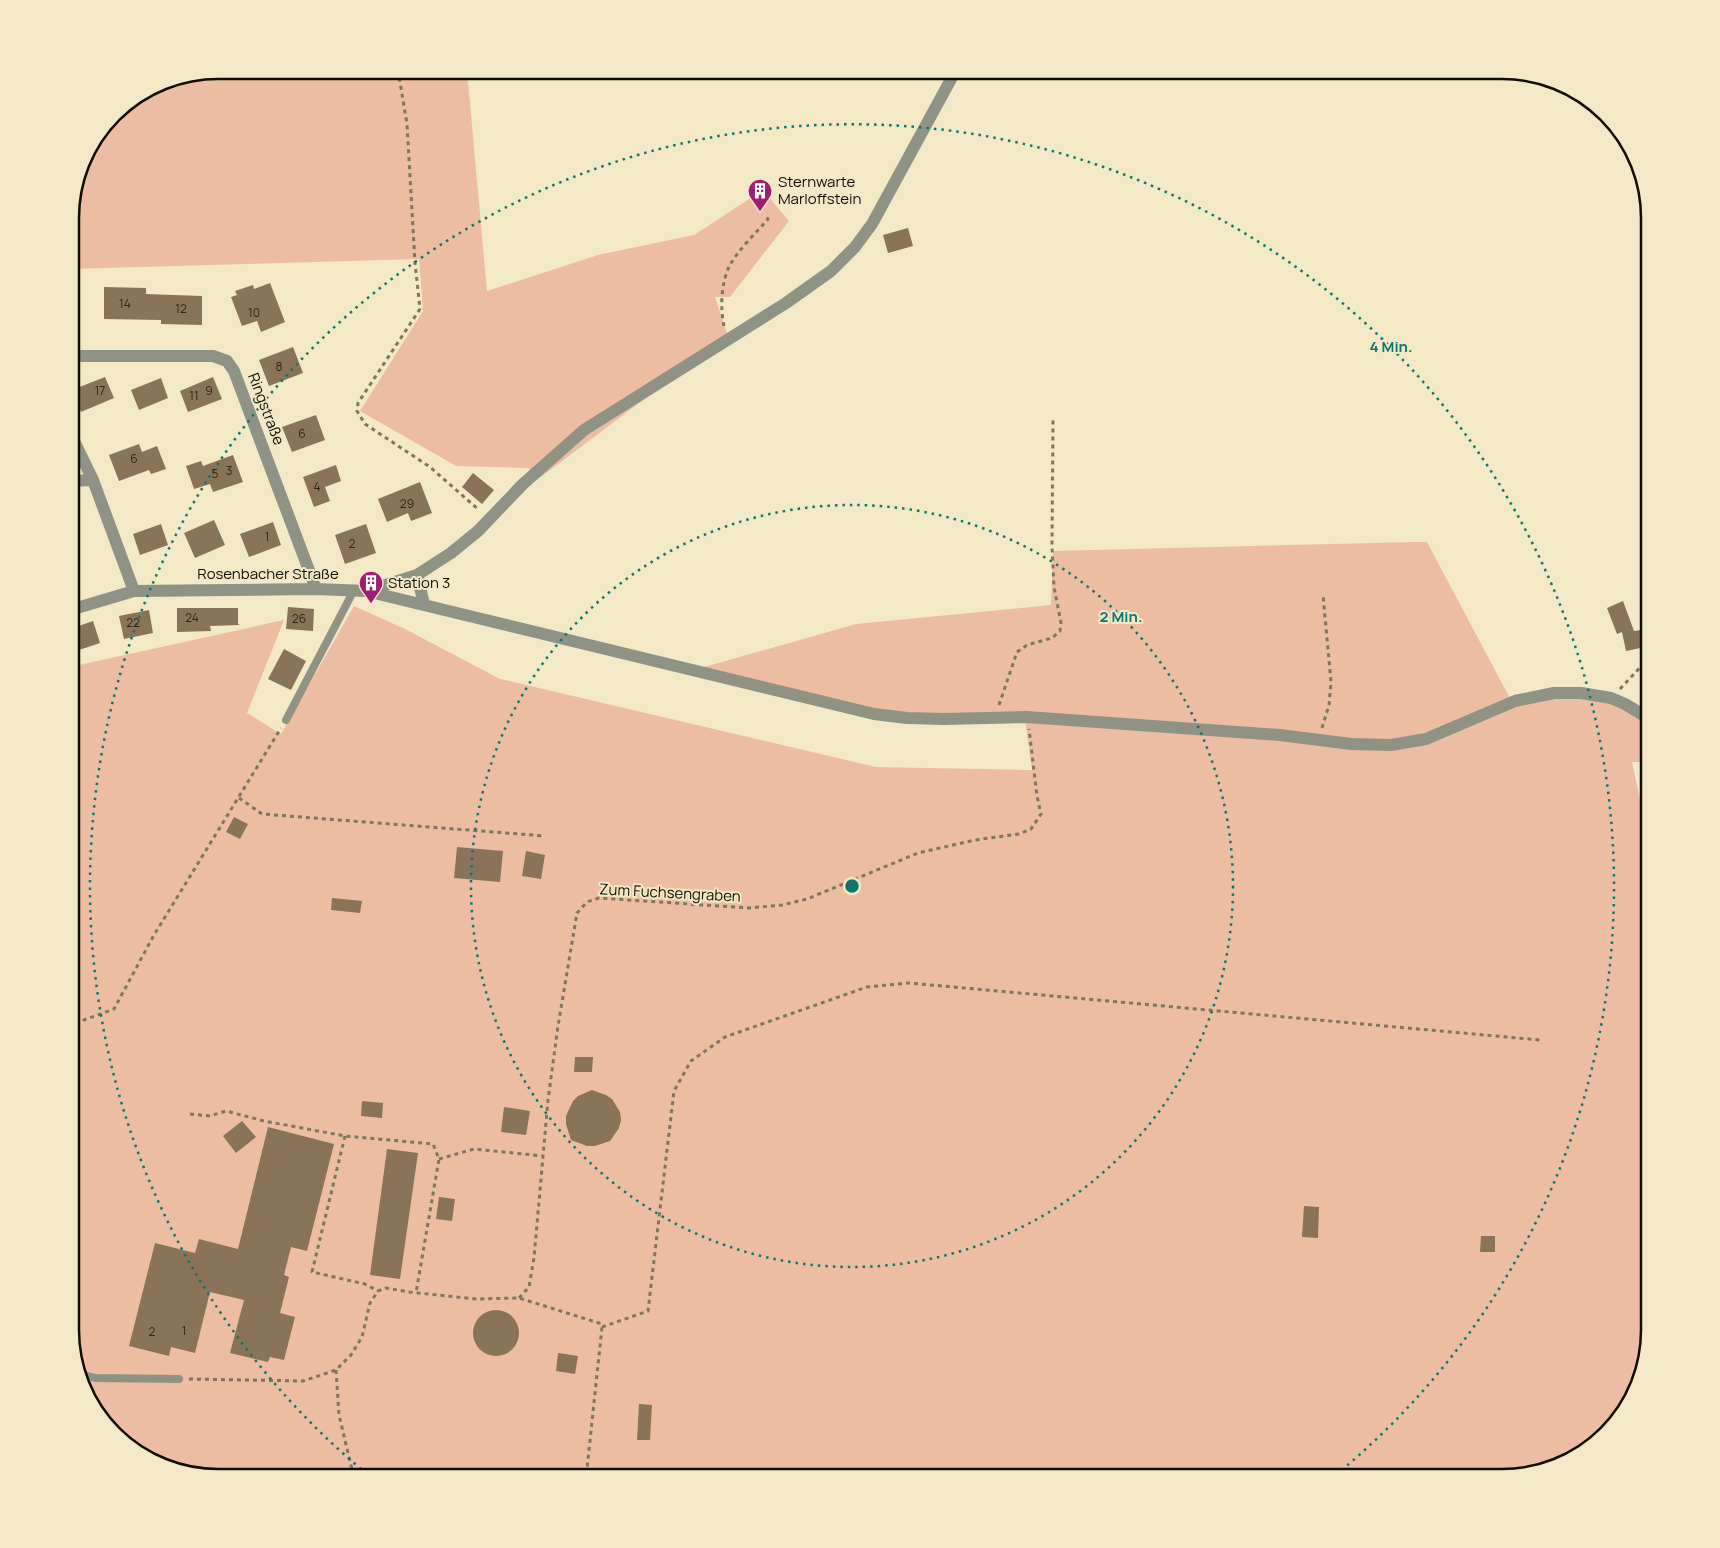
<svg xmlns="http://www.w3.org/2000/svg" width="1720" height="1548" font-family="Manrope,sans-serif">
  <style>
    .green { fill: #ecbda3 }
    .building { fill: #897359 }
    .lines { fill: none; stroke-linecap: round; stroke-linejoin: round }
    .path { stroke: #7d7761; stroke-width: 3; stroke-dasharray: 4 4; stroke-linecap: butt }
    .service { stroke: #909384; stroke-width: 8 }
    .minor { stroke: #909384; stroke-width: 12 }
    .ring { fill: none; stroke: #0f766e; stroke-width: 2.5; stroke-dasharray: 2.5 5 }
    .labels { text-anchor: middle; stroke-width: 4; stroke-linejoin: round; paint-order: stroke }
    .number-label { font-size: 12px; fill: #2e2618 }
    .poi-label { font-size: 15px; fill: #100d03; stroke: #f3e9c6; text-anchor: start }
    .street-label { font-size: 15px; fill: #100d03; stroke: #f3e9c6 }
    .rim { fill: none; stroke: #100d03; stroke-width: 2.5 }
    .centre { fill: #0f766e; stroke: #f3e9c6; stroke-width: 2.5 }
    .ring-label { font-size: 15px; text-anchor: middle; font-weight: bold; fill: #0f766e; stroke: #f3e9c6; stroke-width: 4; stroke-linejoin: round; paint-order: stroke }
  </style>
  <rect width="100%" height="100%" fill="#f3e9c6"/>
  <!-- green -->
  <path class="green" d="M218,70H467L487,291L598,255L694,235L763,190L789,221L730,297H715L728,336L541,477L528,468L456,466L360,411L423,311L419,259L70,269V208L85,152L120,107L161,81Z
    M1415,542H1427L1513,704L1582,690L1650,719V762H1632L1650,847V1340L1639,1387L1607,1435L1559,1467L1502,1478H218L162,1467L113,1435L85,1395L70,1340V667L284,620L247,713L281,734L354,606L405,629L500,679L876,767L1032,770L1025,719L891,717L694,670L856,624L1051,605L1053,551Z"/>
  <!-- building -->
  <path class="building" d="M908,228L913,246L888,253L883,235Z
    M270,283L285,322L261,332L257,321L242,326L231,297L237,295L235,291L253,285L254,289Z
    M104,287L146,288V294L202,296V325L161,324V320L104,319Z
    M293,347L303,373L269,386L259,360Z
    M105,377L114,398L81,412L72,390Z
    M213,377L222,399L188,412L180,391Z
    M161,378L168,398L139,410L131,390Z
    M316,415L325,440L292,452L282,427Z
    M139,444L142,452L157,446L166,469L151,474L149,470L119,481L109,455Z
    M233,455L243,482L213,492L210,484L194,489L186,466L201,461L203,466Z
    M336,465L341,481L325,487L330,501L314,507L303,477Z
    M473,473L494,490L482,504L462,487Z
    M420,482L432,513L411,521L408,513L387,522L378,499Z
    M214,520L225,545L195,558L184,533Z
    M273,522L281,545L249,557L240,534Z
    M161,524L168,545L140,555L133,534Z
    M366,524L376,553L345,564L335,535Z
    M1623,601L1634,631L1642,630L1645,647L1626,651L1622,632L1617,634L1607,608Z
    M288,607L314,609L313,631L286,629Z
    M177,608H238V624L240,625L210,626L211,631L177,632Z
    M149,610L153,633L124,639L119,616Z
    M93,621L100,643L70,653V629Z
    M284,649L306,661L291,690L268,679Z
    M234,817L248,824L240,839L226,832Z
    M457,847L503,851L500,882L454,878Z
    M526,851L545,855L541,879L522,876Z
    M332,898L362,901L360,913L331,910Z
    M575,1057H593L592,1072H574Z
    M592,1090L606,1095L612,1099L620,1112L621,1120L619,1128L610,1141L595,1146H587L571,1140L566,1124V1116L573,1101L578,1096Z
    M362,1101L383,1103L382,1118L361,1116Z
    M504,1107L530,1111L526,1135L501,1132Z
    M242,1121L256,1137L236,1153L223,1136Z
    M268,1127L334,1144L307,1251L291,1247L284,1275L289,1277L280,1313L295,1317L284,1360L270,1357L268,1362L230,1353L244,1300L210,1292L195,1353L171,1347L169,1356L129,1346L155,1243L195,1253L199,1239L238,1249Z
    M387,1149L418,1153L400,1279L370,1275Z
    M439,1197L455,1199L452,1221L436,1219Z
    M1304,1206L1319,1207L1318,1238L1302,1237Z
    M1481,1236H1495V1252H1480Z
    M473 1333a23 23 0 1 1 46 0a23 23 0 1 1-46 0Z
    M558,1353L578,1356L575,1374L556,1371Z
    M639,1404L652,1405L650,1440H637Z"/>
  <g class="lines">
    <!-- path -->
    <path class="path" d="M398,70L407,124L415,263L420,309L358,403L357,411L365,424L430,467L479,510
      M724,326C720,307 721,282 730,265C739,249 756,233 768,219L765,216
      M70,675L74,673
      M1620,689L1646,661L1650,654
      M999,705L1017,652L1027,645L1052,638L1060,631L1061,623L1054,587L1052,546L1053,419
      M1322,728L1329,705L1331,682L1323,595
      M239,798L262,814L545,836
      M70,1030L81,1021L114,1009L154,935L281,728
      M190,1114L210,1116L226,1111L264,1121L345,1136L433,1144L439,1159L416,1293
      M345,1136L312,1272L365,1284L378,1291
      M439,1159L474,1149L543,1156
      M519,1298L529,1287L534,1258L548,1100L558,1026L577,913L587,902L599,898L749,908L782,905L807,899L918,853L975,840L1019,834L1031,829L1041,814L1037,796L1029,729
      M602,1327L648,1311L674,1091L691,1061L725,1037L867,987L909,983L1540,1040
      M336,1370L339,1415L354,1478
      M189,1379L303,1381L336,1370L351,1355L362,1337L370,1303L378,1291L386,1288L409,1292L476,1299L519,1298L599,1323L602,1327L586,1478
      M1614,1415L1617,1420"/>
    <!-- service -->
    <path class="service" d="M286,720L354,590
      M80,1374L95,1378L179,1379"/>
    <!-- minor -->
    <path class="minor" d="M70,356H213L227,361L234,371L316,589
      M70,433L93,480L134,591
      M70,481L93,480
      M417,575L424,604
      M366,591L874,714L907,718L944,719L1027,717L1280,735L1351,744L1391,745L1426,739L1515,701L1554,693H1581L1611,698L1625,704L1650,719
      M70,610L134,591L316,589L366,591L417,575L451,553L478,531L523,484L584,430L786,303L831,271L855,247L872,224L956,70"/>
  </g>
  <!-- distance rings -->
  <g class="ring">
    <circle cx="852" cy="886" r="381"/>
    <path d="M367 1474A762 762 0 1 1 1337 1474"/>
  </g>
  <!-- icons -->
  <defs>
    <symbol id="building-pin" viewBox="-11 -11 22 30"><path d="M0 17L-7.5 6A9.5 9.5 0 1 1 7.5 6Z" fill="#9c1f75" stroke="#f3e9c6"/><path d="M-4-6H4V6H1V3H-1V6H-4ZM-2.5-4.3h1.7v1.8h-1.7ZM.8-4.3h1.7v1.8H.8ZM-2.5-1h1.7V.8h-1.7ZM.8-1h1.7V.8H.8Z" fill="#fff"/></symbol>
  </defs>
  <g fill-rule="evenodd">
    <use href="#building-pin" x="746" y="177" width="28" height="38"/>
    <use href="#building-pin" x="357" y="569" width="28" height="38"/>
  </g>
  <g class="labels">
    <!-- number labels -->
    <g class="number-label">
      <text x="125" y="308">14</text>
      <text x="181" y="313">12</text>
      <text x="254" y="317">10</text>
      <text x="279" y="371">8</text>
      <text x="100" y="395">17</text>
      <text x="209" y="395">9</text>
      <text x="194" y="400">11</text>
      <text x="302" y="438">6</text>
      <text x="134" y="463">6</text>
      <text x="229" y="475">3</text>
      <text x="215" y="478">5</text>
      <text x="317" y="491">4</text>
      <text x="407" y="508">29</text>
      <text x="267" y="541">1</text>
      <text x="352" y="548">2</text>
      <text x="192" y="622">24</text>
      <text x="299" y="623">26</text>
      <text x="133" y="627">22</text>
      <text x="184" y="1335">1</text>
      <text x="152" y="1336">2</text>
    </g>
    <!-- poi labels -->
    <g class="poi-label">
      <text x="778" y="187">Sternwarte<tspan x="778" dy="17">Marloffstein</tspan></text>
      <text x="388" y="588">Station 3</text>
    </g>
    <!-- street labels -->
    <g class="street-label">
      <text transform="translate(266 409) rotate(69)" y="5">Ringstraße</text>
      <text x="268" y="579">Rosenbacher Straße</text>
      <text transform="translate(670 893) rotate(3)" y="5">Zum Fuchsengraben</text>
    </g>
  </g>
  <!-- crop -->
  <path d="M0 0H1720V1548H0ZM218 79H1502A139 139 0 0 1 1641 218V1330A139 139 0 0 1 1502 1469H218A139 139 0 0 1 79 1330V218A139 139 0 0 1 218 79Z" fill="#f3e9c6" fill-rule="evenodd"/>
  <path class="rim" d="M218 79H1502A139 139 0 0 1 1641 218V1330A139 139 0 0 1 1502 1469H218A139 139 0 0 1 79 1330V218A139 139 0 0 1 218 79Z"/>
  <circle cx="852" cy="886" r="8" class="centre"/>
  <g class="ring-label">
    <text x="1391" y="352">4 Min.</text>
    <text x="1121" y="622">2 Min.</text>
  </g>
</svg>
